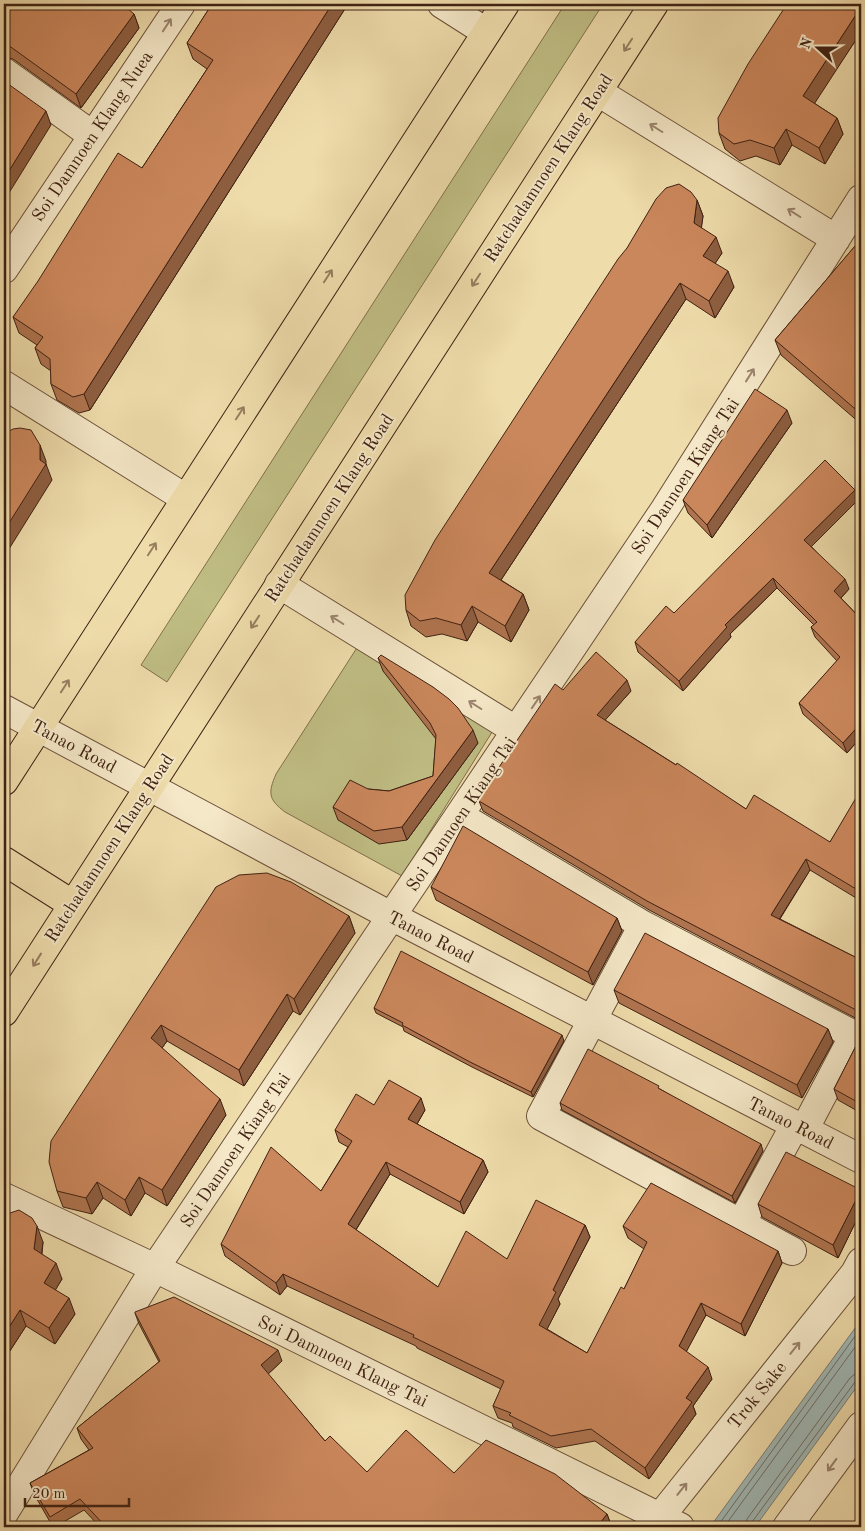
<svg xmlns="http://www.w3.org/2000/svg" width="865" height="1531" font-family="'Old Standard TT',serif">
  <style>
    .green { fill: #c0be84; stroke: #80704c }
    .water { fill: #a0b8b5; stroke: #797c74 }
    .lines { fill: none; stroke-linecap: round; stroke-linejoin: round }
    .shore { stroke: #706c64; stroke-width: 1 }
    .minor-casing { stroke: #6b5039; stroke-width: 30 }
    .major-casing { stroke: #3f2113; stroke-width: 30 }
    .minor { stroke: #f5e8c8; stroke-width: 28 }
    .major { stroke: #efdcab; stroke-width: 28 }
    .wall { fill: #af744f; stroke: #3f2113 }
    .shaded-wall { fill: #8e5e40; stroke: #3f2113 }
    .building { fill: #cb875c; stroke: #3f2113 }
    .oneway { stroke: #9a846e }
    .oneway2 { stroke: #977e5f }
    .labels { text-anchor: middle; stroke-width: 4; stroke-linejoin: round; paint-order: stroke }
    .street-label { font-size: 18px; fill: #3f2113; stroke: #f5e8c8 }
  </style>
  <rect width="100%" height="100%" fill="#efdcab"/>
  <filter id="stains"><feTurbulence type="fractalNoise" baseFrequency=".004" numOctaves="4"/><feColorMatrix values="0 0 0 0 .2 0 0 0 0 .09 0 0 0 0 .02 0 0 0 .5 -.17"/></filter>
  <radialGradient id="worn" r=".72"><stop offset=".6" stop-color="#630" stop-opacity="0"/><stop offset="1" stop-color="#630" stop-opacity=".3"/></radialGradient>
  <!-- green -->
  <path class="green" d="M565,4H603L167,682L141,665Z
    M360,643L494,729L402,876L285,812C268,799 268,793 276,774Z"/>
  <!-- water -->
  <path class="water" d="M861,1320V1381L755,1527H710Z"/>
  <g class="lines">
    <!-- shore -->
    <path class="shore" d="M717,1527L861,1328
      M724,1527L861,1339
      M745,1527L747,1519L850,1378L855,1374L861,1373
      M751,1527L752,1522L855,1382L861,1379"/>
    <defs>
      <path id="minor" d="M442,4L486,32
        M4,72L92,135
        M598,92L836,239
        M4,269L181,4
        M4,385L185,498
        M279,584L517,731
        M4,709L393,917L861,1159
        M460,816L643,925L854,1035L804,1130
        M643,925L541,1116L792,1251
        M4,1197L155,1268L680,1527
        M741,1224L795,1125
        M4,1513L155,1268L665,509L861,199
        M652,1527L855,1273L861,1262
        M787,1527L861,1426"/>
      <path id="major" d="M4,781L505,4
        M4,861L72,904
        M4,1012L654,4"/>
    </defs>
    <!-- minor casing -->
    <use href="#minor" class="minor-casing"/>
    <!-- major casing -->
    <use href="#major" class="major-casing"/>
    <!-- minor -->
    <use href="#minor" class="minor"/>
    <!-- major -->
    <use href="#major" class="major"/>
  </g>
  <!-- wall -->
  <path class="wall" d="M4,4L134,14L139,28L81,108L13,59L4,57Z
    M212,4H348L90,410L79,413L57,400L51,384V371L41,364L35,348L37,345L19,333L13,317L142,168L207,69L193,59L187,43Z
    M861,4V32L814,103L837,118L843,134L825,164L792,145L780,165L756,156L740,161L725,149L719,133Z
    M697,200L703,216L701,228L722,253L715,263L734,287L715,318L686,299L501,580L523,594L529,610L511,642L478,622L467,641L442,634L426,637L411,626L406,610Z
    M861,239V424L781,355L775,340Z
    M792,423L712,538L688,513L683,500Z
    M855,490L858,500L811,546L849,589L841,598L861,619V737L847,753L803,714L799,703L837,661L815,637L811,627L814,625L777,588L730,634L731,637L683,691L638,652L635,642L674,613Z
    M378,658L478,743L407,840L379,844L338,820L333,807L368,789L389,791L433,776L436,739L383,671Z
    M563,690L631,691L605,720L746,809L830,842L861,792V901L810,870L780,919L861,960V1021L651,911L483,811L479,801Z
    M216,887L349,916L355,933L300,1015L293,1011L244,1086L167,1041L162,1048L226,1115L167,1206L145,1193L131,1216L103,1198L92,1214L63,1207L57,1191Z
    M431,887L617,918L622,931L593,985L436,900Z
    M614,990L828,1029L833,1042L802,1098L619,1003Z
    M374,1008L564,1041L533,1097L472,1067L404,1031L403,1027L376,1013Z
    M861,1036V1113L838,1100L834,1089Z
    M660,1089L763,1151L735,1203L562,1110L560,1103Z
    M374,1105L425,1110L417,1124L483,1160L488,1172L464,1214L390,1174L356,1230L438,1287L507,1259L585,1225L590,1237L558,1299L560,1304L547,1329L587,1353L624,1289L644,1249L628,1238L623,1226L778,1251L782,1263L745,1336L706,1315L686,1351L712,1379L693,1406L696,1414L649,1479L595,1441L556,1448L513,1427L512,1423L498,1418L493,1406L501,1389L417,1348L416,1346L287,1286L280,1295L225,1256L221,1244L321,1191L348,1147L339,1142L335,1130Z
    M861,1191V1211L838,1258L762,1217L758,1204Z
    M43,1242L42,1254L62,1279L55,1290L75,1314L55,1344L26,1326L4,1360Z
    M135,1313L282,1361L268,1374L325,1441L367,1472L454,1473L607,1514L611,1525L609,1527H100L84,1510L55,1527H53L34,1494L30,1483L89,1450L81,1439L77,1428L159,1362L139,1324Z"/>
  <!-- shaded-wall -->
  <path class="shaded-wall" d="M332,4H348L90,410L84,394Z
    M861,7V32L809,112L803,96Z
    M134,14L139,28L81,108L76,94Z
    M46,111L51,125L4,201V179Z
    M837,118L843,134L825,164L819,148Z
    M786,129L792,145L780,165L774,148Z
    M697,200L703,216L700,239L694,223Z
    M716,237L722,253L709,273L703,256Z
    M728,271L734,287L715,318L709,301Z
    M680,283L686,299L495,589L489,573Z
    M787,410L792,423L712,538L707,525Z
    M40,445L46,461V466V464L52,480L4,557V531L40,460Z
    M855,490L858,500L808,550L804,540Z
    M773,578L777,588L730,634L731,637L683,691L679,681L725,625Z
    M845,579L849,589L838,601L834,591Z
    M523,594L529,610L511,642L505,626Z
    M472,606L478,622L467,641L461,625Z
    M627,680L631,691L600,726L597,715Z
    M861,723V737L847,753L843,743Z
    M473,730L478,743L407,840L402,827Z
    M806,859L810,870L775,926L771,915Z
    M349,916L355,933L300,1015L294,999Z
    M617,918L622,931L593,985L588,972Z
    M861,968V985L858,975Z
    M287,994L293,1011L244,1086L239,1070Z
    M161,1025L167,1041L157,1055L151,1038Z
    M828,1029L833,1042L802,1098L797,1085Z
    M562,1035L564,1041L533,1097L531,1092Z
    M421,1098L425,1110L413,1131L408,1119Z
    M220,1099L226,1115L167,1206L162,1190Z
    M761,1144L763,1151L735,1203L732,1196Z
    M483,1160L488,1172L464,1214L460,1202Z
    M386,1162L390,1174L352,1236L348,1224Z
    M139,1177L145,1193L131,1216L125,1200Z
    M97,1182L103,1198L92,1214L86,1198Z
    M861,1190V1211L838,1258L833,1245Z
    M585,1225L590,1237L558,1299L560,1304L543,1337L539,1325L553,1290Z
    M37,1226L43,1242L40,1266L34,1249Z
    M778,1251L782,1263L745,1336L741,1324Z
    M56,1263L62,1279L50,1299L44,1283Z
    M283,1274L287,1286L280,1295L276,1283Z
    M69,1298L75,1314L55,1344L49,1328Z
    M701,1303L706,1315L683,1358L679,1346Z
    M20,1310L26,1326L4,1360V1335Z
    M278,1350L282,1361L266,1376L261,1365Z
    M708,1367L712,1379L693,1406L696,1414L649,1479L645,1468L686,1398Z
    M607,1514L611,1525L609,1527H597Z"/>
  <!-- building -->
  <path class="building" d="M4,4H122L134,14L76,94L8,45L4,44Z
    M212,4H332L84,394L73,397L51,384L50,359L35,348L43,337L13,317L38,281L118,153L142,168L213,60L187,43Z
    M787,4H861V7L803,96L837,118L819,148L786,129L774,148L750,140L734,144L719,133L718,118L748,64Z
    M4,81L46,111L4,179Z
    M679,184L691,192L697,200L694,223L716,237L703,256L728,271L709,301L680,283L489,573L523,594L505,626L472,606L461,625L436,618L420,621L406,610L405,595L435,540L618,259L627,248L656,199L666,188Z
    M861,239V414L775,340Z
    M755,389L787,410L707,525L683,500Z
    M20,428L31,430L40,445V460L46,464L4,531V434L13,429Z
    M825,460L855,490L804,540L845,579L834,591L861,619V723L843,743L799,703L840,657L811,627L817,622L773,578L725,625L727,627L679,681L635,642L666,606L674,613Z
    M596,652L627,680L597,715L676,765L677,763L746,809L754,795L830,842L860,791L861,792V892L806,859L771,915L861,960V968L858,975L861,977V1014L858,1011L647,901L479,801L487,785L555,684L563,690Z
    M381,655L433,687L449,699L458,708L473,730L402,827L374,831L333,807L350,780L368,789L389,791L433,776L436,735L430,723L378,658Z
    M463,826L617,918L588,972L431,887Z
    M267,873L291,882L349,916L294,999L287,994L239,1070L161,1025L151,1038L220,1099L162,1190L139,1177L125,1200L97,1182L86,1198L57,1191L49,1162L51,1141L216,887L239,875Z
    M645,933L828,1029L797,1085L614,990Z
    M401,951L562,1035L531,1092L470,1062L402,1025L403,1023L374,1008Z
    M861,1036V1104L834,1089Z
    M588,1049L659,1086L658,1088L761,1144L732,1196L560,1103Z
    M389,1080L421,1098L408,1119L483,1160L460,1202L386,1162L348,1224L438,1287L466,1231L507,1259L536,1200L585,1225L553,1290L556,1292L539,1325L587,1353L621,1287L624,1289L647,1242L623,1226L651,1183L778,1251L741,1324L701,1303L679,1346L708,1367L686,1398L692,1402L645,1468L591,1429L551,1436L509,1415L511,1413L493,1406L504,1381L413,1337L414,1335L283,1274L276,1283L221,1244L271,1147L321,1191L352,1141L335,1130L356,1094L374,1105Z
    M786,1152L861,1190L833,1245L758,1204Z
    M19,1210L32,1218L37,1226L34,1249L56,1263L44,1283L69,1298L49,1328L20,1310L4,1335V1218L7,1214Z
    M174,1297L278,1350L261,1365L325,1441L330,1436L367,1472L406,1430L454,1473L486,1440L555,1474L607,1514L597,1527H106L80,1499L50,1517L30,1483L93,1448L77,1428L160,1361L135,1313V1312Z"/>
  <!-- one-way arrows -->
  <defs><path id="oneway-shaft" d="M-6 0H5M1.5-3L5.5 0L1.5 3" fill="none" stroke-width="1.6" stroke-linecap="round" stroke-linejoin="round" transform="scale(1.25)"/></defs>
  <g class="oneway">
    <use href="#oneway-shaft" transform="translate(167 25) rotate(-57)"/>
    <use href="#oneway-shaft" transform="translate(656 128) rotate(-148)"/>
    <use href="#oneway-shaft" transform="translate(794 213) rotate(-148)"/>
    <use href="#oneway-shaft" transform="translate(750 375) rotate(-58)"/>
    <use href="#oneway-shaft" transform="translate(337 620) rotate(-148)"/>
    <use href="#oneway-shaft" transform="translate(536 702) rotate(-56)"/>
    <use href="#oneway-shaft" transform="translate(475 705) rotate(-148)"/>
    <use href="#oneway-shaft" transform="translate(795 1348) rotate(-51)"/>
    <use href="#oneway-shaft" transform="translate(832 1465) rotate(126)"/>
    <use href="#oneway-shaft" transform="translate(682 1489) rotate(-51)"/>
  </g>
  <g class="oneway2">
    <use href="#oneway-shaft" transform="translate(628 45) rotate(123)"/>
    <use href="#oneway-shaft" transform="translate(328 276) rotate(-57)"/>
    <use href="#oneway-shaft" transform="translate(476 280) rotate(123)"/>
    <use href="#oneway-shaft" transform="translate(240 413) rotate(-57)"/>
    <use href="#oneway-shaft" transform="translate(152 549) rotate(-57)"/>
    <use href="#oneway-shaft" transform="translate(255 622) rotate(123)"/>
    <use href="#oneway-shaft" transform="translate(65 686) rotate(-57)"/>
    <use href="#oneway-shaft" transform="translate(37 960) rotate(122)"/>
  </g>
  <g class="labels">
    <!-- street labels -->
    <g class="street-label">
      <text transform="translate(92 136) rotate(-56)" y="6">Soi Damnoen Klang Nuea</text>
      <text transform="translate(548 168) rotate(-57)" y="6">Ratchadamnoen Klang Road</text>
      <text transform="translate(685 476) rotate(-57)" y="6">Soi Dannoen Kiang Tai</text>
      <text transform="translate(329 508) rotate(-57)" y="6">Ratchadamnoen Klang Road</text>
      <text transform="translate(74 746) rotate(28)" y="6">Tanao Road</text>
      <text transform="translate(461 814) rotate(-56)" y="6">Soi Dannoen Kiang Tai</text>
      <text transform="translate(109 848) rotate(-57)" y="6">Ratchadamnoen Klang Road</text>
      <text transform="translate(431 937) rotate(27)" y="6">Tanao Road</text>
      <text transform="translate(791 1123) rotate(27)" y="6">Tanao Road</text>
      <text transform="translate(235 1150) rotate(-56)" y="6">Soi Dannoen Kiang Tai</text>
      <text transform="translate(343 1361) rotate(26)" y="6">Soi Damnoen Klang Tai</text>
      <text transform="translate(757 1395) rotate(-51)" y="6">Trok Sake</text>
    </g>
  </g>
  <!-- margin -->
  <rect width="865" height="1531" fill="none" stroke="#efdcab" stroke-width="20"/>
  <rect x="5" y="5" width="855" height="1521" fill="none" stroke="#3f2113" stroke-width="2.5"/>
  <rect x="10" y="10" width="845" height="1511" fill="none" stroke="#3f2113"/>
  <!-- north arrow -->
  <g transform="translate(818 48) rotate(291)" stroke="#f5e8c8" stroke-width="4" paint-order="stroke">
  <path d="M0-4L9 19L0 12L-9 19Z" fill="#3f2113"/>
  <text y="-8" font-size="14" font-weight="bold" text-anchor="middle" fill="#3f2113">N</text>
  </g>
  <!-- scale -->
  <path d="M25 1498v8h104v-8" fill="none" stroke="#3f2113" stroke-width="2.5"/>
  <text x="32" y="1498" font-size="15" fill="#3f2113" stroke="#f5e8c8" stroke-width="4" paint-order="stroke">20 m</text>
  <rect width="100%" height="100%" filter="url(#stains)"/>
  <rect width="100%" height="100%" fill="url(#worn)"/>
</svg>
